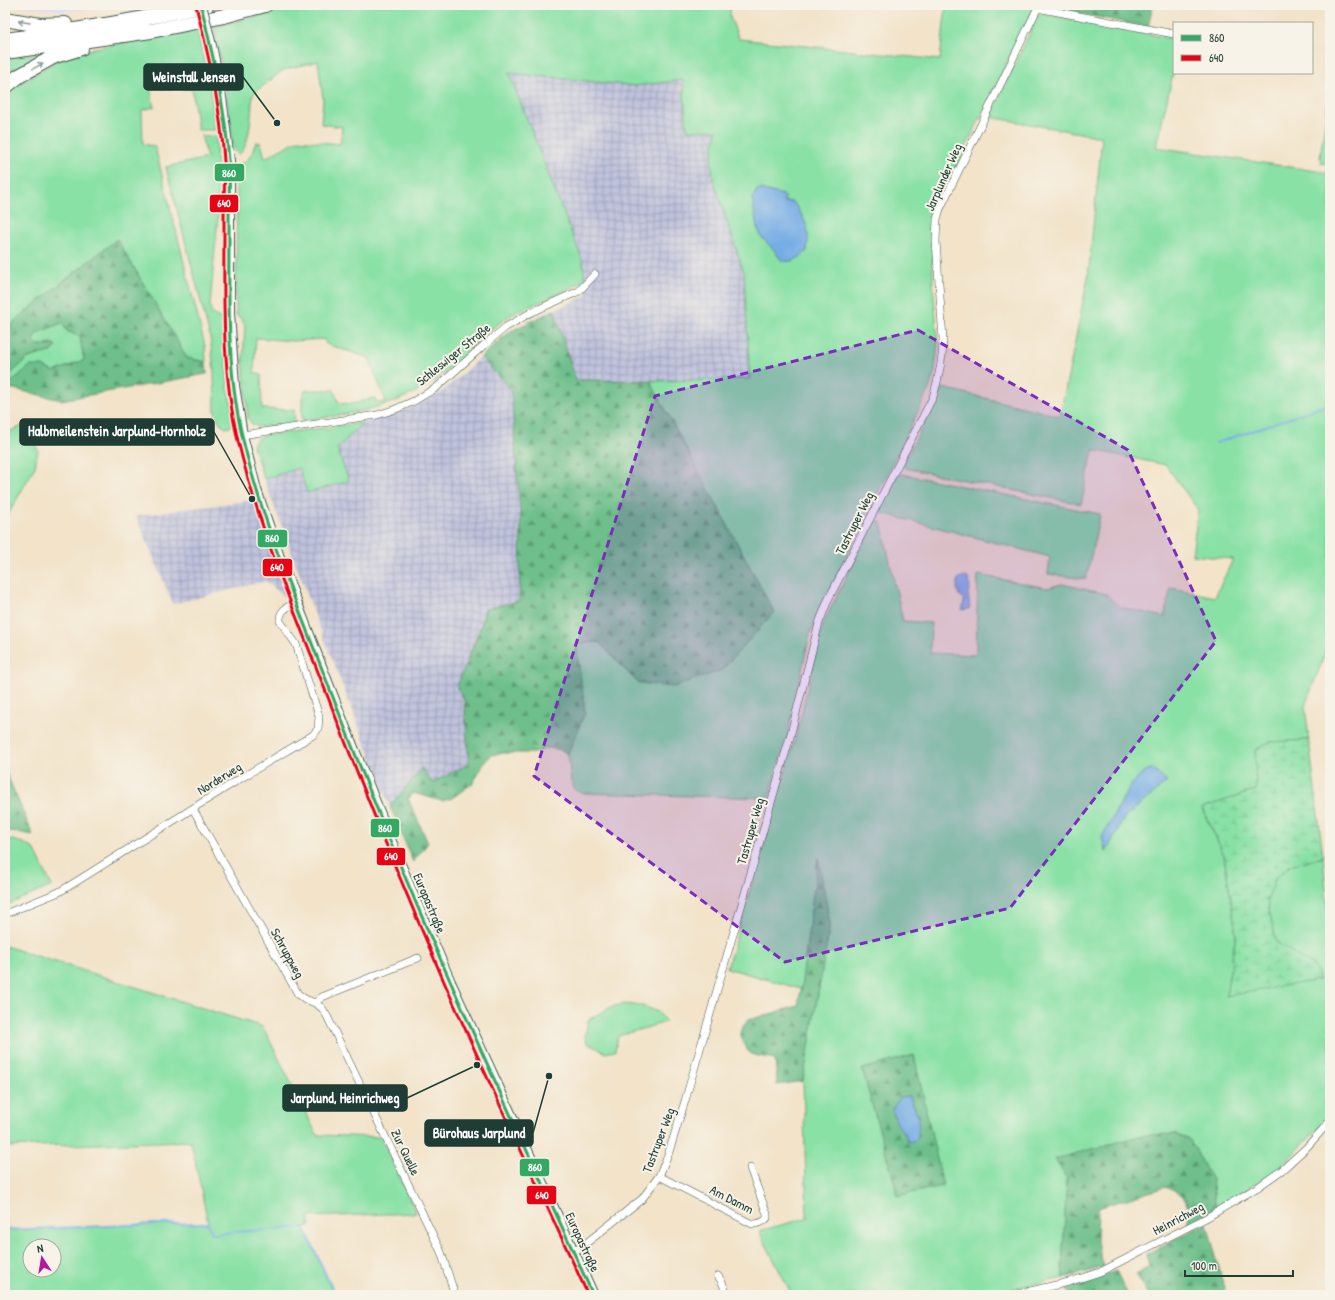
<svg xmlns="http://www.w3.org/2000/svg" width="1335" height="1300" font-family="'Patrick Hand',sans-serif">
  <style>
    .built { fill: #d9d7f8 }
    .industrial { fill: url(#industrial-grid) }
    .green { fill: #89e1a6; stroke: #548f6d; fill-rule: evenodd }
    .forest { fill: url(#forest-firs); stroke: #467e60; fill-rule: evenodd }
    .wetland { fill: url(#wetland-marsh); stroke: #548f6d }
    .water { fill: #77ade5; stroke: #4b758c }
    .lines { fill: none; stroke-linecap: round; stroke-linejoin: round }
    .stream { stroke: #77ade5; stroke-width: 2 }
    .street-casing { stroke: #3f564a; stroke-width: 8 }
    .secondary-casing { stroke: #3f564a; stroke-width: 12 }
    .highway-casing { stroke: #3f564a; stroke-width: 16 }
    .street { stroke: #fff; stroke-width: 7 }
    .secondary { stroke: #fff; stroke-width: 10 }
    .highway { stroke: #fff; stroke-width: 14 }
    .secondary-bridge-casing { stroke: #3f564a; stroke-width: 12; stroke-linecap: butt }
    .secondary-bridge { stroke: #fff; stroke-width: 10 }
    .bus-1-casing { stroke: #f7f3e8; stroke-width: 6 }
    .bus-2-casing { stroke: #f7f3e8; stroke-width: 6 }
    .bus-1 { stroke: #33a964; stroke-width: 3 }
    .bus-2 { stroke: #e60514; stroke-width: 3 }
    .oneway { stroke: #8f9e9a }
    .marked { fill: #7b2cbf; fill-opacity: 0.2; stroke: #7b2cbf; stroke-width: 3; stroke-dasharray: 8 5; stroke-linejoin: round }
    .labels { text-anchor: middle; stroke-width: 4; stroke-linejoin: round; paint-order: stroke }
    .street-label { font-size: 13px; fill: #1f3d34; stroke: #f7f3e8 }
    .leader { fill: none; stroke: #1f3d34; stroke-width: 1.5 }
    .callout-dot { fill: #1f3d34; stroke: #f7f3e8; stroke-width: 1.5 }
    .callout { fill: #1f3d34; stroke: #1f3d34; stroke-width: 1.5 }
    .callout-label { font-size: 14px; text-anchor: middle; font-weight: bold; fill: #fff }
    .line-badge { stroke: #f7f3e8; stroke-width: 1.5 }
    .badge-label { font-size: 11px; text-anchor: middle; font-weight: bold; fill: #fff }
  </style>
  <defs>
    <pattern id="industrial-grid" width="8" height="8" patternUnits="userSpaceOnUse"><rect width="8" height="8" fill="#c0c2dd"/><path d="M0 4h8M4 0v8" fill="none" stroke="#9b9fb4"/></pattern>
    <pattern id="forest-firs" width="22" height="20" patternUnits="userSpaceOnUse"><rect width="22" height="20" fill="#6ebf8b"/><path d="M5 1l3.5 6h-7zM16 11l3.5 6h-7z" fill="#5a9c72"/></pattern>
    <pattern id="wetland-marsh" width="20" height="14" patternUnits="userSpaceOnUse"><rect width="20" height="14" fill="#89e1a6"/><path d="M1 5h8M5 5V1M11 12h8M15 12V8" fill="none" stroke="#76c290"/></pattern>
  </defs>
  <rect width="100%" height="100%" fill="#f7f3e8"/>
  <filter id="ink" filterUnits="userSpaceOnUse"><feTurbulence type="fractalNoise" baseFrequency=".025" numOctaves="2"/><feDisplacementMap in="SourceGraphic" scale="8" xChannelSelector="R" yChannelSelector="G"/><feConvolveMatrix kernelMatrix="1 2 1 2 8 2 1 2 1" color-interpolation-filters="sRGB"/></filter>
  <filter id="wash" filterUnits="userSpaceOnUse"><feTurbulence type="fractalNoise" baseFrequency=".012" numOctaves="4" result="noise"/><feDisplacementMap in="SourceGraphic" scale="16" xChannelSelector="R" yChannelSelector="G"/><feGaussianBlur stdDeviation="0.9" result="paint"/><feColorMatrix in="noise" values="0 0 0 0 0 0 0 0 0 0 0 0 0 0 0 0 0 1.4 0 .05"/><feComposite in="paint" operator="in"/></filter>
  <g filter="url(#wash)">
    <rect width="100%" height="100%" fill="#f2e3c9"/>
    <!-- built -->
    <path class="built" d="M14,5H121L65,11Z"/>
    <!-- industrial -->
    <path class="industrial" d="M509,73L635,86L683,80L687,130H717L711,162L713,178L744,273L750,379L650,381L576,380L554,310L587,295L583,262Z
      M481,357L511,390L521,526L519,601L485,609L481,626L458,686L464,699L469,764L432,783L422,769L390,806L318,623L264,479L299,468L307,493L349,481L337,448L363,423L399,412L420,404L443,391Z
      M253,500L286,590V598L266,581L173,604L136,516Z"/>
    <!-- green -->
    <path class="green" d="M302,5H731L730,17L739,39L940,60L946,5H1035L932,217L933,284L938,343L935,371L929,389L821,608L810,634L787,737L769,798L582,793L575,790L571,781L568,754L585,712L576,643L599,642L638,683L774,612L650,381L750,379L744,273L713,178L711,162L717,130H687L683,80L635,86L509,73L583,262L585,280C569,290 551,297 533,305C526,308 518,311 511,315C485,331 467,353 444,373C402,408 354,413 302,421V398L305,390H334L339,403L352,404L374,398L379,403L386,402L369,358L326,344L324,339L293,341L256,338L254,372L261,375L262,409L294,410L295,423L259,427L252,424L248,418L243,359L245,326L242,319L236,315L237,165C251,161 251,155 256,142L261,143L265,158L298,140L340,144L342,127L321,124L323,99L318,61L283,70L253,94C251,107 251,147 239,154L234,151L226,89L214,27ZM778,195H783L785,197L784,202H792L782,261L774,250L762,238L757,227Z
      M1039,13L1174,39V70L1156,147L1330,173V640L1305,706L1309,740L1270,742L1256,790L1202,809L1224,855L1236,934L1226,996L1315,967L1276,942L1267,900L1276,877L1291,865L1323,856L1330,937V1115L1300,1148L1274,1172L1216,1209L1212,1180L1190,1140L1174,1134L1055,1159L1067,1179L1062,1268L1064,1278L981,1295H792L759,1231L807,1218L803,1081L830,924L818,859L801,989L727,968L796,736L823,624L874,521L881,522L903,621L931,623L930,653L976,655L978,575L1047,588L1062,584L1106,594L1120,607L1164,617L1171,588L1215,597L1233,559L1192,555L1198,510L1166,465L1093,450L1081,504L905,468L903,463L943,388L1060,416L1088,277L1102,137L990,117ZM1152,769L1167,782L1124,818L1106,851L1102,837L1129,788L1144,771Z
      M197,29L211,90L215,130H198L192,89L150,88L154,107L142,110L143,144L154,146L156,151L205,346L206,362L187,358L117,239L19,317L5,332V92L58,60L95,48Z
      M53,51L16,68L5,75V58Z
      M1330,88V164L1321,163L1320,157Z
      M201,135L216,137L218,216L210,306L212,314L225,321L228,389L235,420L230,427L225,428L220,423L215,413L214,370L210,337L166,167L207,158Z
      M62,323L67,331L80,337L84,360L54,372L42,366L5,387V379L28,358L52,351L56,347L52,343L42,345L35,344L33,340L37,333Z
      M363,423L337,448L349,481L307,493L299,468L264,479L253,445L257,439L265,435Z
      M25,425L38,450L35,467L5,520V433Z
      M902,474L1100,514L1086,579L1048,574L1050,557L878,512L877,509L894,479Z
      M5,838L24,843L34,849L52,886L5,906Z
      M5,946L263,1027L317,1135L381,1137L416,1213L308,1217L310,1226L304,1227L335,1295H5V1230L158,1224L208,1223L191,1141L5,1147ZM30,1246H54V1270H30Z
      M624,1004L643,1006L658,1012L666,1022L618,1036L615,1051L606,1053L587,1043L585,1037L588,1020L611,1007Z"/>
    <!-- forest -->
    <path class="forest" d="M1043,5H1153L1148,27L1042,6Z
      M117,239L187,358L206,362L207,374L61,400L5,387L30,366H42L54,372L84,360L80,337L67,331L62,323L37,333L33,340L36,344L42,345L52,343L56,346L53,351L28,358L5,379V332L19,317Z
      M554,310L576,380L650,381L774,612L722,670L674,687L638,683L599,642L576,643L585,712L568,754L561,750L547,748L533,753H502L492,755L486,760L473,783L452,798L442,801L413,793L408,799L428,843L413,862L390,806L422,768L432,783L469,764L464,699L457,686L481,626L485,609L519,601L521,526L511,390L481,357L509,332Z
      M5,770L33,835L5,830Z
      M818,857L830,924L803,1081L777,1085L775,1059C751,1054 746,1058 740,1031L748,1020L798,1006L801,989Z
      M914,1055L943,1186L898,1196L862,1069ZM909,1096L914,1105L908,1142L905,1134L896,1123L901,1097Z
      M1174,1134L1190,1140L1212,1180L1216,1209L1188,1224C1189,1200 1187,1196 1165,1187L1098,1208L1097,1242L1104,1267L1064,1278L1062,1268L1067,1179L1055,1159L1143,1135Z
      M1207,1223L1226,1295H1148L1136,1274L1149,1266L1146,1254Z
      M1116,1271L1128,1295H1069L1066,1288Z"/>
    <!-- wetland -->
    <path class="wetland" d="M1309,740L1323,856L1291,865L1276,877L1267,900L1276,942L1315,967L1319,980L1226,996L1236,934L1224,855L1202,808L1256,790L1255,750L1270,742Z"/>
    <!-- water -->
    <path class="water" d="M760,189L783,195L785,197L784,202H792L795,204C807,224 810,227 807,251C800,258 792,263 782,261L774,250L762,238L757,227L752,199L757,190Z
      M964,576L968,578L970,587L968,593L970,607L969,609L962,610L964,601L963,598L959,595L957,588L958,579Z
      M1152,769L1167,782L1124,818L1106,852L1102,837L1129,788L1144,771Z
      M909,1096C917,1110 921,1124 917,1140L908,1142L905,1134L896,1123L892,1109L901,1097Z"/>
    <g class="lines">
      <!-- stream -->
      <path class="stream" d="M1216,443L1330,404
        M5,1230L158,1224L208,1223L212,1234L304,1227L335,1295"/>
    </g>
  </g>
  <g filter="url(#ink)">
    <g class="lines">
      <defs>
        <path id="street" d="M1037,8L1174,34
          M242,435L377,415L396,409L414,401L436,388L484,345L506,327L530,313L579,291L595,274
          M193,809L298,994L305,999L315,1003L322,997L418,958
          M5,914L59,892L74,883L238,780L313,735L318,729L319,716L296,644L280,621C279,610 288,607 296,602
          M315,1003L322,1008L327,1016L441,1252L455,1295
          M659,1176L752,1224C758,1224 764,1222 767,1218V1214L750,1168
          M573,1251L580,1248L642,1199L659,1176L669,1152L685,1101L790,737L819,623L828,600L933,397C939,377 943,359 943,339L936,241L937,219L940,209L1039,5
          M718,1276L722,1282L727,1295
          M1013,1295L1069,1282L1100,1272L1206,1218L1258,1187L1282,1170L1306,1148L1330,1121"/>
        <path id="secondary" d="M212,50L221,97L229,161V313L234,386L242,435L256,490L281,563L345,728L413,896L450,982L593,1295"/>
        <path id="highway" d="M5,19L40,25L65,24
          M5,40C73,31 140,20 207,5
          M5,52L151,31L224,16L265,5
          M5,87L19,76L55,56L81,48"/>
      </defs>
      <!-- street casing -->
      <use href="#street" class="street-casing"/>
      <!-- secondary casing -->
      <use href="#secondary" class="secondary-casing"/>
      <!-- highway casing -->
      <use href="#highway" class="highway-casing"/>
      <!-- street -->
      <use href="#street" class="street"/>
      <!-- secondary -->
      <use href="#secondary" class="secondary"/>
      <!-- highway -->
      <use href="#highway" class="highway"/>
      <defs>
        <path id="secondary-bridge" d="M201,5L212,50"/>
      </defs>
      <!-- secondary-bridge casing -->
      <use href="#secondary-bridge" class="secondary-bridge-casing"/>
      <!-- secondary-bridge -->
      <use href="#secondary-bridge" class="secondary-bridge"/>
      <defs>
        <path id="bus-1" d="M201,5C213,56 225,108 229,160C230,180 229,201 229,222C229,293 226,369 243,440C265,531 302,617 336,705C372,798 410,892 451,983C497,1088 546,1191 593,1295"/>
        <path id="bus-2" d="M196,6C209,57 221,109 224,161C225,181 224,202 224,223C224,295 221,370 238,441C260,532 297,618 331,705C367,799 405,892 445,984C491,1088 540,1191 588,1295"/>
      </defs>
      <!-- bus-1 casing -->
      <use href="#bus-1" class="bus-1-casing"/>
      <!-- bus-2 casing -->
      <use href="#bus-2" class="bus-2-casing"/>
      <!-- bus-1 -->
      <use href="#bus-1" class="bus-1"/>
      <!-- bus-2 -->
      <use href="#bus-2" class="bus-2"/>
    </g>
    <!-- one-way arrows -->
    <defs><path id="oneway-shaft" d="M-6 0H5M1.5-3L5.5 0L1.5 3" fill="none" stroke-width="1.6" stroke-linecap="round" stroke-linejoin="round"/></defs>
    <g class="oneway">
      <use href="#oneway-shaft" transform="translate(24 22) rotate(-172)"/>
      <use href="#oneway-shaft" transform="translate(38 66) rotate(-29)"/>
    </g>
  </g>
  <!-- marked area -->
  <path class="marked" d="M918,330L1128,450L1216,641L1010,908L785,962L534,776L655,396Z"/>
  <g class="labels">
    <!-- street labels -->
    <g class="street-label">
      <text transform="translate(943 177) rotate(-66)" y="5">Jarplunder Weg</text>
      <text transform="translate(453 354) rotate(-39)" y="5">Schleswiger Straße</text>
      <text transform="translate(854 523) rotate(-63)" y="5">Tastruper Weg</text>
      <text transform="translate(219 778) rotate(-32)" y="5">Norderweg</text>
      <text transform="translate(750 831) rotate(-74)" y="5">Tastruper Weg</text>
      <text transform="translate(430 903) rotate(67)" y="5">Europastraße</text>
      <text transform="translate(288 953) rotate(61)" y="5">Schruppweg</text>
      <text transform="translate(658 1140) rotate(-69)" y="5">Tastruper Weg</text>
      <text transform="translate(406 1152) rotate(64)" y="5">Zur Quelle</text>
      <text transform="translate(732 1199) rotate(27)" y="5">Am Damm</text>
      <text transform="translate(1178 1218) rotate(-28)" y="5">Heinrichweg</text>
      <text transform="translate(583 1242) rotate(65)" y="5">Europastraße</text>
    </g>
  </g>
  <!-- callouts -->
  <path class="leader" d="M277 123L243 77M252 499L214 432M477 1065L407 1098M549 1076L533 1133"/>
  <g class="callout-dot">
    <circle cx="277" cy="123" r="4"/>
    <circle cx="252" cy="499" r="4"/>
    <circle cx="477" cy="1065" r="4"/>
    <circle cx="549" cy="1076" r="4"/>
  </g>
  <g class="callout">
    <rect x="144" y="64" width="99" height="26" rx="4"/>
    <rect x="20" y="419" width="194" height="26" rx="4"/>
    <rect x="283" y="1085" width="124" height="26" rx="4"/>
    <rect x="425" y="1120" width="108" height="26" rx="4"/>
  </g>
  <g class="callout-label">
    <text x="194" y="82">Weinstall Jensen</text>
    <text x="117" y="436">Halbmeilenstein Jarplund-Hornholz</text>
    <text x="345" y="1103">Jarplund, Heinrichweg</text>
    <text x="479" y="1138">Bürohaus Jarplund</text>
  </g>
  <g class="line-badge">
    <rect x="214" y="163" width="31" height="19" rx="4" fill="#33a964"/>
    <rect x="209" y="194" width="30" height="19" rx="4" fill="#e60514"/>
    <rect x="257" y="529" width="31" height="19" rx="4" fill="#33a964"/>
    <rect x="262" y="558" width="31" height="19" rx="4" fill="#e60514"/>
    <rect x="370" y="818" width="30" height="20" rx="4" fill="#33a964"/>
    <rect x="376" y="847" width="30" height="19" rx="4" fill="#e60514"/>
    <rect x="519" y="1158" width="31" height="19" rx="4" fill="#33a964"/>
    <rect x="526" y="1185" width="31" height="20" rx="4" fill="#e60514"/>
  </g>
  <g class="badge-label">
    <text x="229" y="177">860</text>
    <text x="224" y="207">640</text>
    <text x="272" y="542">860</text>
    <text x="277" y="571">640</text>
    <text x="385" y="832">860</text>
    <text x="391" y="860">640</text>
    <text x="535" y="1171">860</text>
    <text x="542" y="1199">640</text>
  </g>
  <!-- margin -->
  <rect width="1335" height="1300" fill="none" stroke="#f7f3e8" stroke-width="20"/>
  <!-- legend -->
  <rect x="1173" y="22" width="140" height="52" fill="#f7f3e8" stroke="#a1aaa0"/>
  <rect x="1181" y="35" width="20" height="6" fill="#33a964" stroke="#a1aaa0"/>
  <text x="1209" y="42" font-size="12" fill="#1f3d34">860</text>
  <rect x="1181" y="55" width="20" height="6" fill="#e60514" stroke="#a1aaa0"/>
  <text x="1209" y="62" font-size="12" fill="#1f3d34">640</text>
  <!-- north arrow -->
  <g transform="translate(42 1258) rotate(348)"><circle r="19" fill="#f7f3e8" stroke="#a1aaa0"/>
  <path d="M0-3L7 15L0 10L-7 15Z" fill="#b5179e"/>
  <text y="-6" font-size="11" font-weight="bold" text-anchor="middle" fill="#1f3d34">N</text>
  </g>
  <!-- scale -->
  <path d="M1185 1270v6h108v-6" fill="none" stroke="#1f3d34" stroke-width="2"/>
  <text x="1191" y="1270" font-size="12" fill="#1f3d34" stroke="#f7f3e8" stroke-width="3" paint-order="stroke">100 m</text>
</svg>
